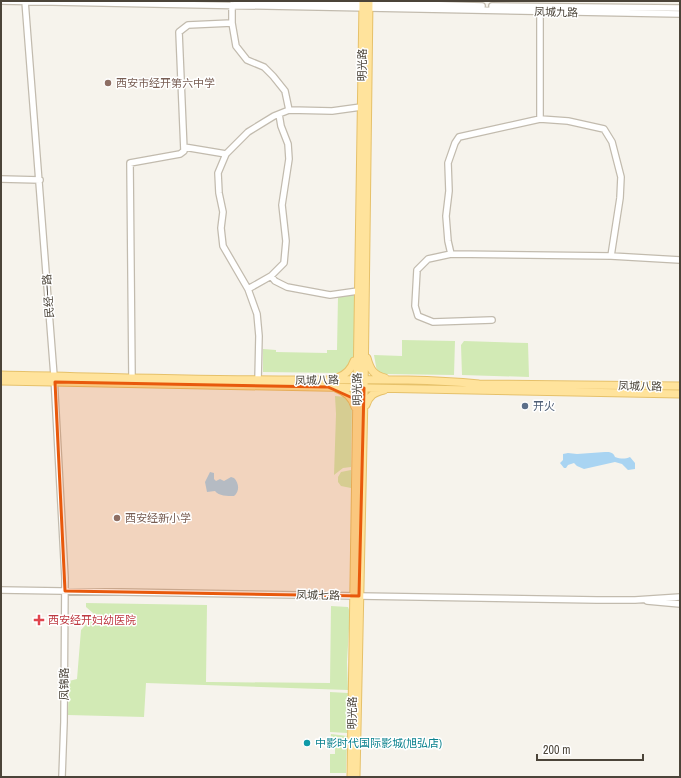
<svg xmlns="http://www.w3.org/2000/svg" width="681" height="778" font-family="'Archivo Narrow','Noto Sans SC',sans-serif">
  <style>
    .green { fill: #d2eab5 }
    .water { fill: #a9d4f2 }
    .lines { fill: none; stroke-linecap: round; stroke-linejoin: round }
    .minor-casing { stroke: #c2bbae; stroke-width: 8 }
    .major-casing { stroke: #e6c16a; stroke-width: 9 }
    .minor { stroke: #fff; stroke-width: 5.5 }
    .major { stroke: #ffe39c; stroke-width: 7 }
    .marked { fill: #e8590c; fill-opacity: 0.2; stroke: #e8590c; stroke-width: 3; stroke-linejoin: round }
    .education-dot { fill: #8d6e63; stroke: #fff; stroke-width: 1.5 }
    .service-dot { fill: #5c6f8a; stroke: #fff; stroke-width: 1.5 }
    .health-dot { fill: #e0444e; stroke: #fff; stroke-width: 1.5 }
    .culture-dot { fill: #0f9aa8; stroke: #fff; stroke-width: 1.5 }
    .labels { text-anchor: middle; stroke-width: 3; stroke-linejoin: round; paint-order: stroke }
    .street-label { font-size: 11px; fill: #4b4439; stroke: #fff }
    .education-label { font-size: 11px; fill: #785e54; stroke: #fff; text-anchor: start }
    .service-label { font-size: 11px; fill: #4e5e75; stroke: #fff; text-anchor: start }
    .health-label { font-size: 11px; fill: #be3a42; stroke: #fff; text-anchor: start }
    .culture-label { font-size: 11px; fill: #0d838f; stroke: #fff; text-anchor: start }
  </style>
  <rect width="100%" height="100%" fill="#f6f3ec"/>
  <!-- green -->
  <path class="green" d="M356,294L354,364L340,373L263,372V349L276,350V352L327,353V350H337L338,296Z
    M402,340L455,341L454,375L384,374L377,372L374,355L402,356Z
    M464,341L528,343L529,377L462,375L461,345Z
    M335,396L346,397L352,404L351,467L343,468L334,475L336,414Z
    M351,470V488L341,486L338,482V477L341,472Z
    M86,603L207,605L206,682H211L330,683L331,606L348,607L350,612L347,662L348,690L146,683L144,717L68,715L69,681L77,679L81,630L93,617V613L86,607Z
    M330,692L348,693L347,733L330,732Z
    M331,734L347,736L346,773H330V754H335V744H330Z"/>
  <!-- water -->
  <path class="water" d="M605,452C610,452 613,452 615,457C621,459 625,459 630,457L635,463V469L628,470L622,464L615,462L584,469L577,466L574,463L568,465L566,468H564L560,463L563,460V454L568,453L577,454Z
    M210,472L214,473V479L216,481L220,479L224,481L231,477L234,478C239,483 240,491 234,496C227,496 219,496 215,491L207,492L205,482Z"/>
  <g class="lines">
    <defs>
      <path id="minor" d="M1,1L680,14
        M25,1L54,376L65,578L64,722L62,777
        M236,1L344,2L482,6
        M492,6L680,8
        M232,23L236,46L247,60L264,67L273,76L285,91L289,110
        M540,119V11
        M184,147L226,154
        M1,179L40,180
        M451,254L448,241L446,216L449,191L448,163L455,143L459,137L540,119L568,121L604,129L612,142L621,177L620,198L611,256
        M271,276L275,281L287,287L330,295L358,291
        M248,289L271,276L284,263L286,241L282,205L289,159L288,144L281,126L279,114
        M492,320L433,322L418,316L415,306L417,270L428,259L451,254L611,256L680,260
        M132,378L130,163L180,154L184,151L179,32L188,25L232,23V5
        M258,380L259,336L257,314L248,289L223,246L221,228L223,212L219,193L218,173L226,154L248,132L274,116L289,110L332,111L361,107
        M1,590L597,600H635L680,597
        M647,601L680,604"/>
      <path id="major" d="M367,358C370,369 373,375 385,378
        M1,375C101,377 201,380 301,380C360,380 420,378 479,384L680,386
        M337,378C346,375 351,370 354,361
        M1,381L680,394
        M336,388C346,392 352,397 355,407
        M366,405C369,396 374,392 384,390
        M351,777L363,1
        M356,777L364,394L369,1"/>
    </defs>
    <!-- minor casing -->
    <use href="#minor" class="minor-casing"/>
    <!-- major casing -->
    <use href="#major" class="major-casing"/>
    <!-- minor -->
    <use href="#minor" class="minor"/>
    <!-- major -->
    <use href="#major" class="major"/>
  </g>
  <!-- marked area -->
  <path class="marked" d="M55,382L328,387L357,400V388H364L359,596L65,591Z"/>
  <!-- markers -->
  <g class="education-dot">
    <circle cx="108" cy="83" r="4"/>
    <circle cx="117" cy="518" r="4"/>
  </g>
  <circle class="service-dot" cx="525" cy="406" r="4"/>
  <path class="health-dot" d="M37 614h4v4h4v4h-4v4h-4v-4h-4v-4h4z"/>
  <circle class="culture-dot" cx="307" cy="743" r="4"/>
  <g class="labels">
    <!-- street labels -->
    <g class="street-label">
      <text transform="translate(556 12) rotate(1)" y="4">凤城九路</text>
      <text transform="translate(362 65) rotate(-89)" y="4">明光路</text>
      <text transform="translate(48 296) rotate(-94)" y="4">民经一路</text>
      <text transform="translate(317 380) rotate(-1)" y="4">凤城八路</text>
      <text transform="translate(640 386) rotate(1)" y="4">凤城八路</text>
      <text transform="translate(357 389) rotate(-91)" y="4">明光路</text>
      <text transform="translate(318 595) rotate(1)" y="4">凤城七路</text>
      <text transform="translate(64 684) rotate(-90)" y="4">凤锦路</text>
      <text transform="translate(352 713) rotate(-89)" y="4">明光路</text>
    </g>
    <!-- education labels -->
    <g class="education-label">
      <text x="116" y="87">西安市经开第六中学</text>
      <text x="125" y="522">西安经新小学</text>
    </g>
    <!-- service labels -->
    <g class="service-label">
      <text x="533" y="410">开火</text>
    </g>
    <!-- health labels -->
    <g class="health-label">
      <text x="48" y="624">西安经开妇幼医院</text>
    </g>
    <!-- culture labels -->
    <g class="culture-label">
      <text x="315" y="747">中影时代国际影城(旭弘店)</text>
    </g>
  </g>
  <!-- border -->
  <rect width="681" height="778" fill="none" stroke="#4b4439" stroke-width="4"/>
  <!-- scale -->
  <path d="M537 754v6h106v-6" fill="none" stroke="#4b4439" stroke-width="2"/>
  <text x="543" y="754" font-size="12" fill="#4b4439" stroke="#ffffff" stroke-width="3" paint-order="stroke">200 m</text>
</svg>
